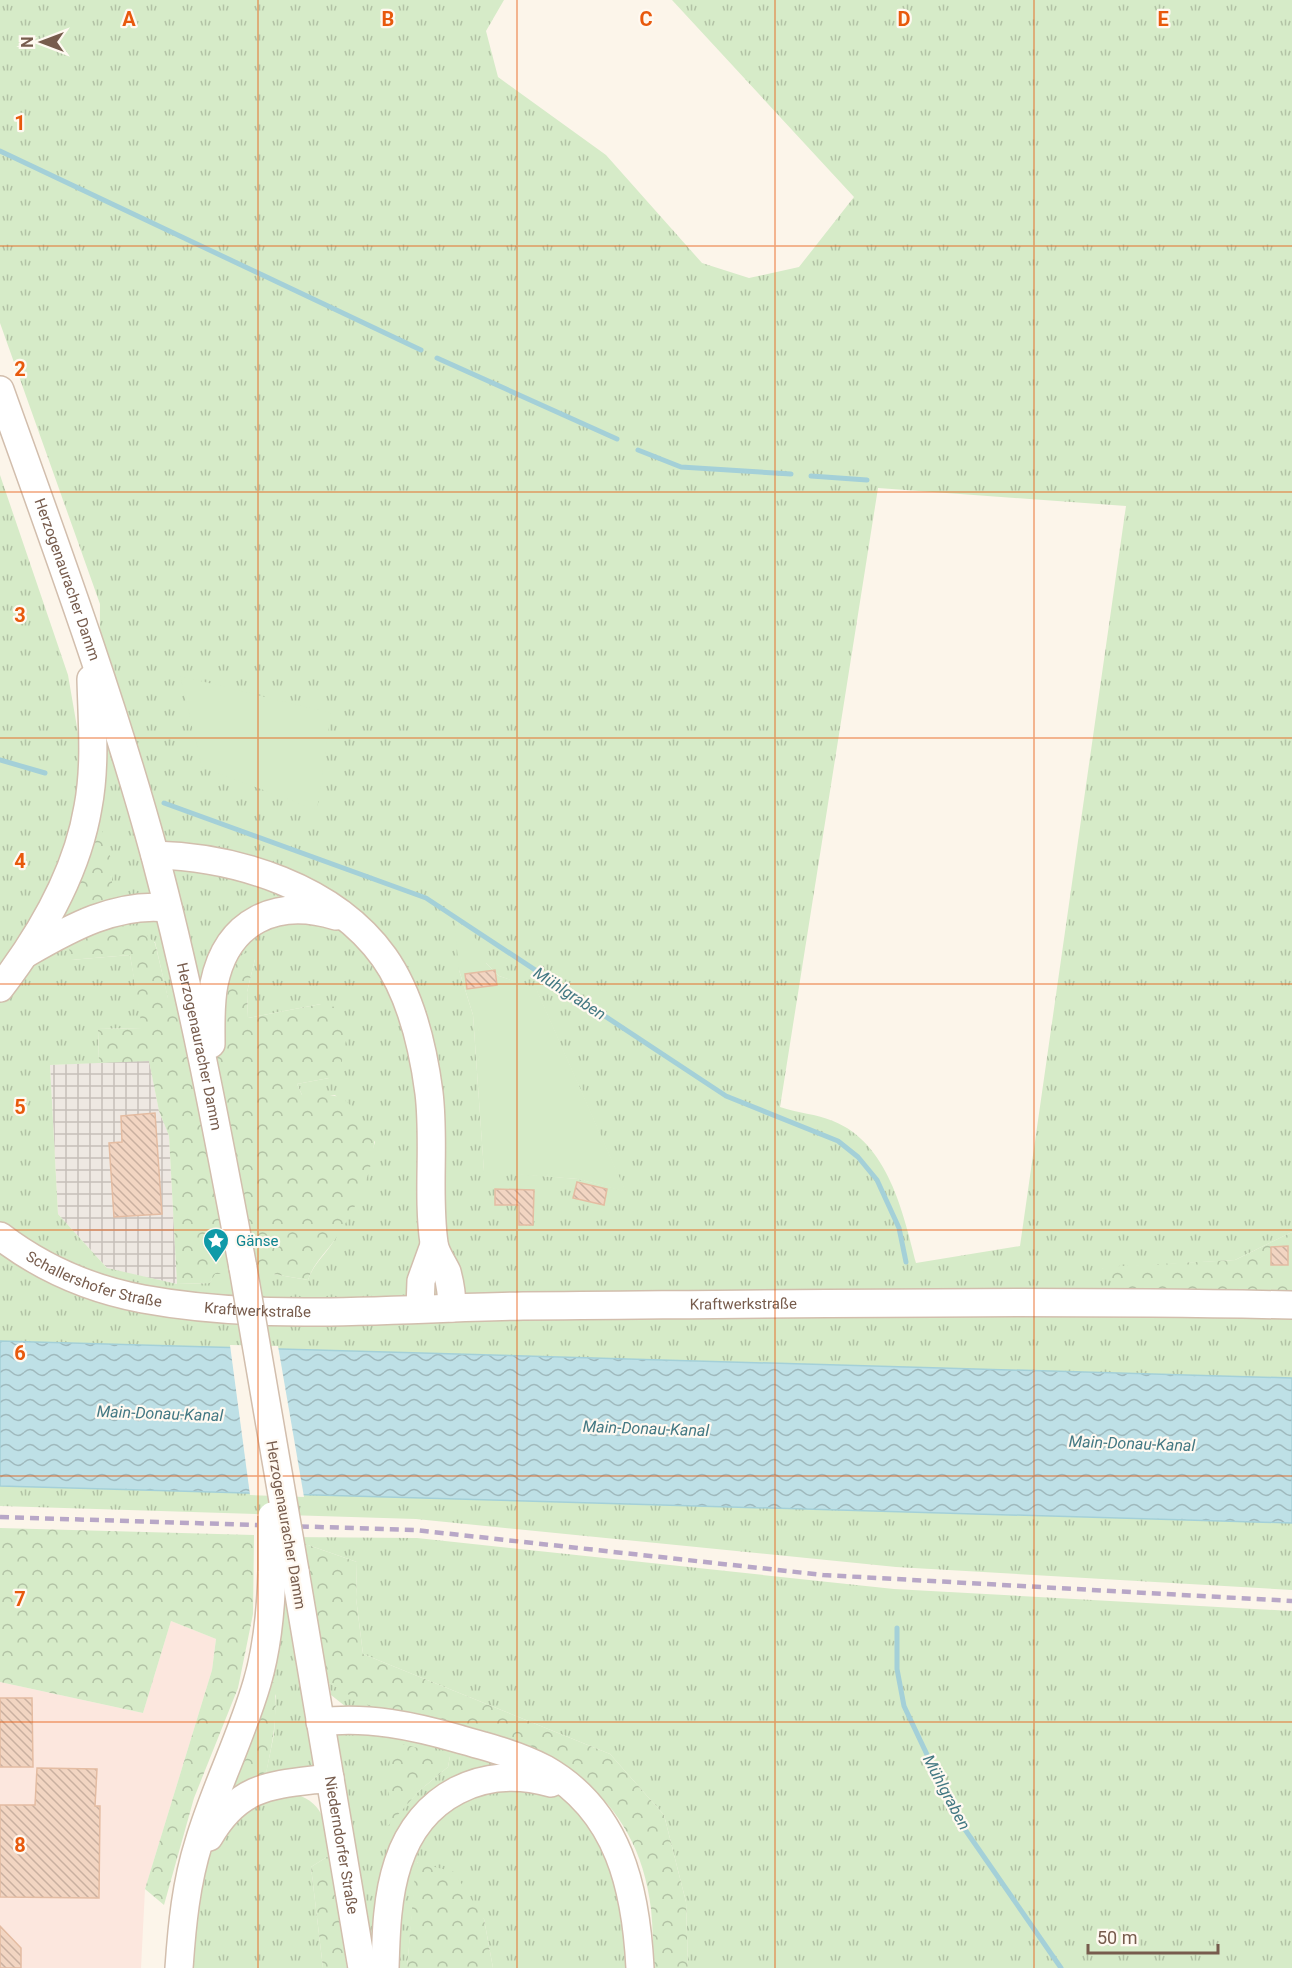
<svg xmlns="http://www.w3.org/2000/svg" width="1292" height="1968" font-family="Roboto,sans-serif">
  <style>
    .commercial { fill: #fce7de }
    .industrial { fill: url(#industrial-grid) }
    .grass { fill: url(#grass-tufts); fill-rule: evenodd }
    .forest { fill: url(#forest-crowns) }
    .garden { fill: #d6ebc8 }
    .water { fill: url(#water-waves); stroke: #a4d0d8; stroke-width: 1.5 }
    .pier { fill: #fcf5ea }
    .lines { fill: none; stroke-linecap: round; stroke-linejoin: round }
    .stream { stroke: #a4d0d8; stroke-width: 5 }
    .building { fill: url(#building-back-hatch); stroke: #e4bca2; stroke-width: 1.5 }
    .secondary-casing { stroke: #d2bead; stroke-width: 30 }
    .secondary { stroke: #fff; stroke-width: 27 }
    .rail { stroke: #b8a7c7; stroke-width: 4.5; stroke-dasharray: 9 6; stroke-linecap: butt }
    .secondary-bridge-casing { stroke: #d2bead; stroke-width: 30; stroke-linecap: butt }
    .secondary-bridge { stroke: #fff; stroke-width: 27 }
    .grid { fill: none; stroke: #e8590c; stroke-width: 1.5; stroke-opacity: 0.55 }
    .labels { text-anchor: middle; stroke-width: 4.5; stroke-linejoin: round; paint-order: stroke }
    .street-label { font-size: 15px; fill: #775c4d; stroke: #fff9f1 }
    .culture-label { font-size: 15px; fill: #0d838f; stroke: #fff9f1; text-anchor: start }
    .water-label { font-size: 16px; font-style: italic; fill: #437883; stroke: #fff9f1 }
    .grid-label { font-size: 20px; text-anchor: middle; font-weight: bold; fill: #e8590c; stroke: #fff9f1; stroke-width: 4.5; stroke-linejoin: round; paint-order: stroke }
  </style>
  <defs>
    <pattern id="industrial-grid" width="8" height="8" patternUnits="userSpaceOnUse" patternTransform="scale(1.5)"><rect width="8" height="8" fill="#eee8e2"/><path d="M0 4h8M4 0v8" fill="none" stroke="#c6bfb9"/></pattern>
    <pattern id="grass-tufts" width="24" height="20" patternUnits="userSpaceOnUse" patternTransform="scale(1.5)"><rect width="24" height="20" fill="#d6ebc8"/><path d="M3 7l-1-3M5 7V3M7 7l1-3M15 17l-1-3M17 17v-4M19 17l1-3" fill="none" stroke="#b2c2a5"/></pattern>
    <pattern id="forest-crowns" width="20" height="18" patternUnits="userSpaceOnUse" patternTransform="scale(1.5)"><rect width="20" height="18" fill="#d6ebc8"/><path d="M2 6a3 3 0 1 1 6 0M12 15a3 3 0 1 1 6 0" fill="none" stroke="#b2c2a5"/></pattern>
    <pattern id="water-waves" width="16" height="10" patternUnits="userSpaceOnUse" patternTransform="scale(1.5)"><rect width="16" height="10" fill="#bee0e6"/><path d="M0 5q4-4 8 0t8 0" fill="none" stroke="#9fb9bd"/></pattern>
    <pattern id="building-back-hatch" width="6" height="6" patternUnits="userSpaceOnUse" patternTransform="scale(1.5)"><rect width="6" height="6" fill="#f2d5c2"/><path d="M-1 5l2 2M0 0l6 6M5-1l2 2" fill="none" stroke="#c9b0a0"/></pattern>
  </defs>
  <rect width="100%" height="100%" fill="#fcf5ea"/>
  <!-- commercial -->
  <path class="commercial" d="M171,1621L216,1639L212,1670L145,1889L141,1968H0V1682L143,1713Z"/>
  <!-- industrial -->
  <path class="industrial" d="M149,1060L159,1111L169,1136L177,1284L108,1269L58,1214L50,1065Z"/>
  <!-- grass -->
  <path class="grass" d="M0,0H504L486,31L498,77L606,155L702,263L749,278L799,267L854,197L672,0H1292V1232L1235,1260L1102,1268L1292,1295V1378L0,1341V475L68,675L78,733L99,734L100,604L0,323ZM878,488L1126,506L1020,1246L916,1263C903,1212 888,1143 833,1121C817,1114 797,1113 780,1107ZM155,942L168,999L255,959L247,992L248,1018L321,1004L329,1078L297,1084L302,1095H335L375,1142C366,1175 352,1207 336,1237C328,1253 314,1262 308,1280L273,1274H214L210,1283L177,1284L107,1268L58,1214L50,1065L99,1063L98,1029L143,1028L130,955L70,960ZM486,963L499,976L536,989L625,1191L578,1179L484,1171L473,1015L459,970Z
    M0,1486L1292,1523V1590L896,1567L416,1519L0,1506Z
    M285,1537L417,1538L894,1589L1292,1611V1968H688L686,1902L664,1815L610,1754L363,1654L356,1598L357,1562Z
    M281,1593L286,1595L316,1771L222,1806L233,1774L266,1773L274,1734L276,1696L267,1678Z
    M329,1683L386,1713L350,1710L331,1695Z
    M369,1729L523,1767L437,1793L374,1959L334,1736ZM450,1756L448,1767L419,1791L388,1825Z
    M523,1784C535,1787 549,1789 559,1795C622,1833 619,1903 630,1968H493L484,1919L417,1862L407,1968H395L409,1853L454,1798Z
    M295,1794C327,1804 325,1826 330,1855L311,1867L323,1968H190L200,1879L221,1830L245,1806Z"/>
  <!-- forest -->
  <path class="forest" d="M99,821L112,862V925L140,929L155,943L168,998L246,953L255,959L247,992L248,1018L321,1004L335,1007L346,1017L347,1035L340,1071L329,1078L297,1084L302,1095C336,1095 341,1091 362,1119C367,1125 375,1136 374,1144C372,1176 354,1212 336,1238C326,1253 314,1262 308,1280L273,1274H215L210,1283L177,1284L169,1136L159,1111L149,1061L99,1063L98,1029L142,1028L130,955L70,960L67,909Z
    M1292,1232V1295L1127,1299L1102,1267L1235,1260Z
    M0,1528L254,1535L253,1614L238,1688L194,1798L164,1905L145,1889L212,1670L216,1639L171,1621L143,1713L0,1682Z
    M285,1537L357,1562L356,1598L363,1654L610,1754L664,1815L686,1902L688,1968H654C653,1948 653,1928 651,1909C640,1812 574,1755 484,1731C452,1723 416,1725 385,1713C366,1706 346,1693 329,1683Z
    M267,1678L274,1683C279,1713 272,1744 266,1774L245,1777L233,1774Z
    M390,1741L450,1756L448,1767L419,1791L388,1826Z
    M330,1855L347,1968H323L311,1867Z
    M416,1862L454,1872L484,1919L493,1968H407Z"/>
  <!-- garden -->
  <path class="garden" d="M180,676L331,713L317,810L202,767Z
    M454,917L489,952L486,963L499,976L536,988L626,1192L578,1179L484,1172L473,1015L459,970Z"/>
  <!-- water -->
  <path class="water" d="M0,1341L1292,1378V1523L0,1486Z"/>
  <!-- pier -->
  <path class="pier" d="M230,1345L278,1346L304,1497L250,1495Z"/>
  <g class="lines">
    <!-- stream -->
    <path class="stream" d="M0,151L421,350
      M437,358L617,439
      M638,450L681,467L791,474
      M811,476L867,480
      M0,760L45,773
      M164,803L426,898L726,1096L838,1141L858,1157L877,1180L899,1228L906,1262
      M897,1628V1669L904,1706L957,1818L1061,1968"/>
  </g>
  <!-- building -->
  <path class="building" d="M495,970L497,985L467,989L465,974Z
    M155,1113L162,1214L114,1217L109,1143L122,1142L121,1116Z
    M577,1182L607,1189L604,1205L573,1198Z
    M495,1189L534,1190L533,1225H519V1205H495Z
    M1288,1246V1265H1271V1247Z
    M0,1698H32L33,1767H0Z
    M37,1768L97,1769L95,1806H100L99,1898L0,1897V1805H35Z
    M0,1926L21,1948V1968H0Z"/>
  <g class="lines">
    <defs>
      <g id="secondary">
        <path id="s1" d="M0,390C55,544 112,698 155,856C191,991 217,1129 243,1268"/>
        <path d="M155,855C236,857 334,887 384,957C411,995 423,1047 429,1093C435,1143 427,1194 434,1243C435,1253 443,1263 447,1272C450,1283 452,1296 452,1308"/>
        <path d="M27,953C70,928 117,902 168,908"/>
        <path d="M0,988C40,936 77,873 88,807C96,765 92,721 91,679"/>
        <path d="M211,1044C211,1024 210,1004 214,984C227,920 277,898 336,916"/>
        <path id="s2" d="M0,1236C43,1269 90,1289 143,1299C268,1322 397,1308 523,1306C779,1304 1036,1300 1292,1305"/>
        <path d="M420,1308L421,1281L434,1245"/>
        <path id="s3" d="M295,1571L362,1968"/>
        <path d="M320,1722C367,1716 414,1726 459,1739C488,1747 518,1755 545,1769C619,1811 636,1889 640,1968"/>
        <path d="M209,1837C240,1783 274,1785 330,1778"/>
        <path d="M179,1968C182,1925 186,1883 199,1842C215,1788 241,1738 257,1683C268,1646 271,1609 272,1571"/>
        <path d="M385,1968C386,1933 387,1896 398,1863C420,1795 483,1764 551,1783"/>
      </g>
    </defs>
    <!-- secondary casing -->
    <use href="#secondary" class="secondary-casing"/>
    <!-- secondary -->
    <use href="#secondary" class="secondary"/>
    <!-- rail -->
    <path class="rail" d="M0,1517L415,1530L823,1575L1292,1601"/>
    <defs>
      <path id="secondary-bridge" d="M243,1268L295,1571
        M272,1516V1571"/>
    </defs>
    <!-- secondary-bridge casing -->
    <use href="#secondary-bridge" class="secondary-bridge-casing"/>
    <!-- secondary-bridge -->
    <use href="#secondary-bridge" class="secondary-bridge"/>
  </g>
  <!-- grid -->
  <path class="grid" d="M258,0V1968M517,0V1968M775,0V1968M1034,0V1968M0,246H1292M0,492H1292M0,738H1292M0,984H1292M0,1230H1292M0,1476H1292M0,1722H1292"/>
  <!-- icons -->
  <defs>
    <symbol id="sight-pin" viewBox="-11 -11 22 30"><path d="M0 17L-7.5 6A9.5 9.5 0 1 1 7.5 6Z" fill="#0f9aa8" stroke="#fff9f1"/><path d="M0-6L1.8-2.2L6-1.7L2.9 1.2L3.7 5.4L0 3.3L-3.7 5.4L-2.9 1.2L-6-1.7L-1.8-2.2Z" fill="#fff"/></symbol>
  </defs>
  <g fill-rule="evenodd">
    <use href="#sight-pin" x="201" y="1226" width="30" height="40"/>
  </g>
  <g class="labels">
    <!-- street labels -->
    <g class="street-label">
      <text dy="5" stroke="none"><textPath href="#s1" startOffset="201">Herzogenauracher Damm</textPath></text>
      <text dy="5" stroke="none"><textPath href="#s1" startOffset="687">Herzogenauracher Damm</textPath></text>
      <text dy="5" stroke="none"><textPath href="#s2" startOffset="105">Schallershofer Straße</textPath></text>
      <text dy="5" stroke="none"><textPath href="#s2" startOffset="759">Kraftwerkstraße</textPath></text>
      <text dy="5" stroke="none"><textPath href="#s2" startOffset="273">Kraftwerkstraße</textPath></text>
      <text transform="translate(286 1525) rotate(80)" y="5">Herzogenauracher Damm</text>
      <text dy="5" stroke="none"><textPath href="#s3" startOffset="278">Niederndorfer Straße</textPath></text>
    </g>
    <!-- culture labels -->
    <g class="culture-label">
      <text x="236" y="1246">Gänse</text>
    </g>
    <!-- water labels -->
    <g class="water-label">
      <text transform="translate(570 993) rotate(33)" y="6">Mühlgraben</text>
      <text transform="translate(160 1413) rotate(2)" y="6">Main-Donau-Kanal</text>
      <text transform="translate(646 1428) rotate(2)" y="6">Main-Donau-Kanal</text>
      <text transform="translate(1132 1443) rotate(2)" y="6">Main-Donau-Kanal</text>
      <text transform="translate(947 1792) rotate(62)" y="6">Mühlgraben</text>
    </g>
  </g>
  <g class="grid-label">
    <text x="129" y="26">A</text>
    <text x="388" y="26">B</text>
    <text x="646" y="26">C</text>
    <text x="904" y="26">D</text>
    <text x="1163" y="26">E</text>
    <text x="20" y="130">1</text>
    <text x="20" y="376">2</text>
    <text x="20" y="622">3</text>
    <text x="20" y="868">4</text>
    <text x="20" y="1114">5</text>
    <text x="20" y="1360">6</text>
    <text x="20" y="1606">7</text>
    <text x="20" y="1852">8</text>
  </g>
  <!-- north arrow -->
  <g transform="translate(42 42) rotate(270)" stroke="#fff9f1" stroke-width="4.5" paint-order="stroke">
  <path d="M0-4.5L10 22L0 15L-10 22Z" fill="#775c4d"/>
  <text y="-9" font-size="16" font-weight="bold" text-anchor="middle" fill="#775c4d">N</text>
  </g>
  <!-- scale -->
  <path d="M1088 1944v9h130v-9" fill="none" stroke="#775c4d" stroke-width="3"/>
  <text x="1097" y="1944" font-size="18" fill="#775c4d" stroke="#fff9f1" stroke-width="4.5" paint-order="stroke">50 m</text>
</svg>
